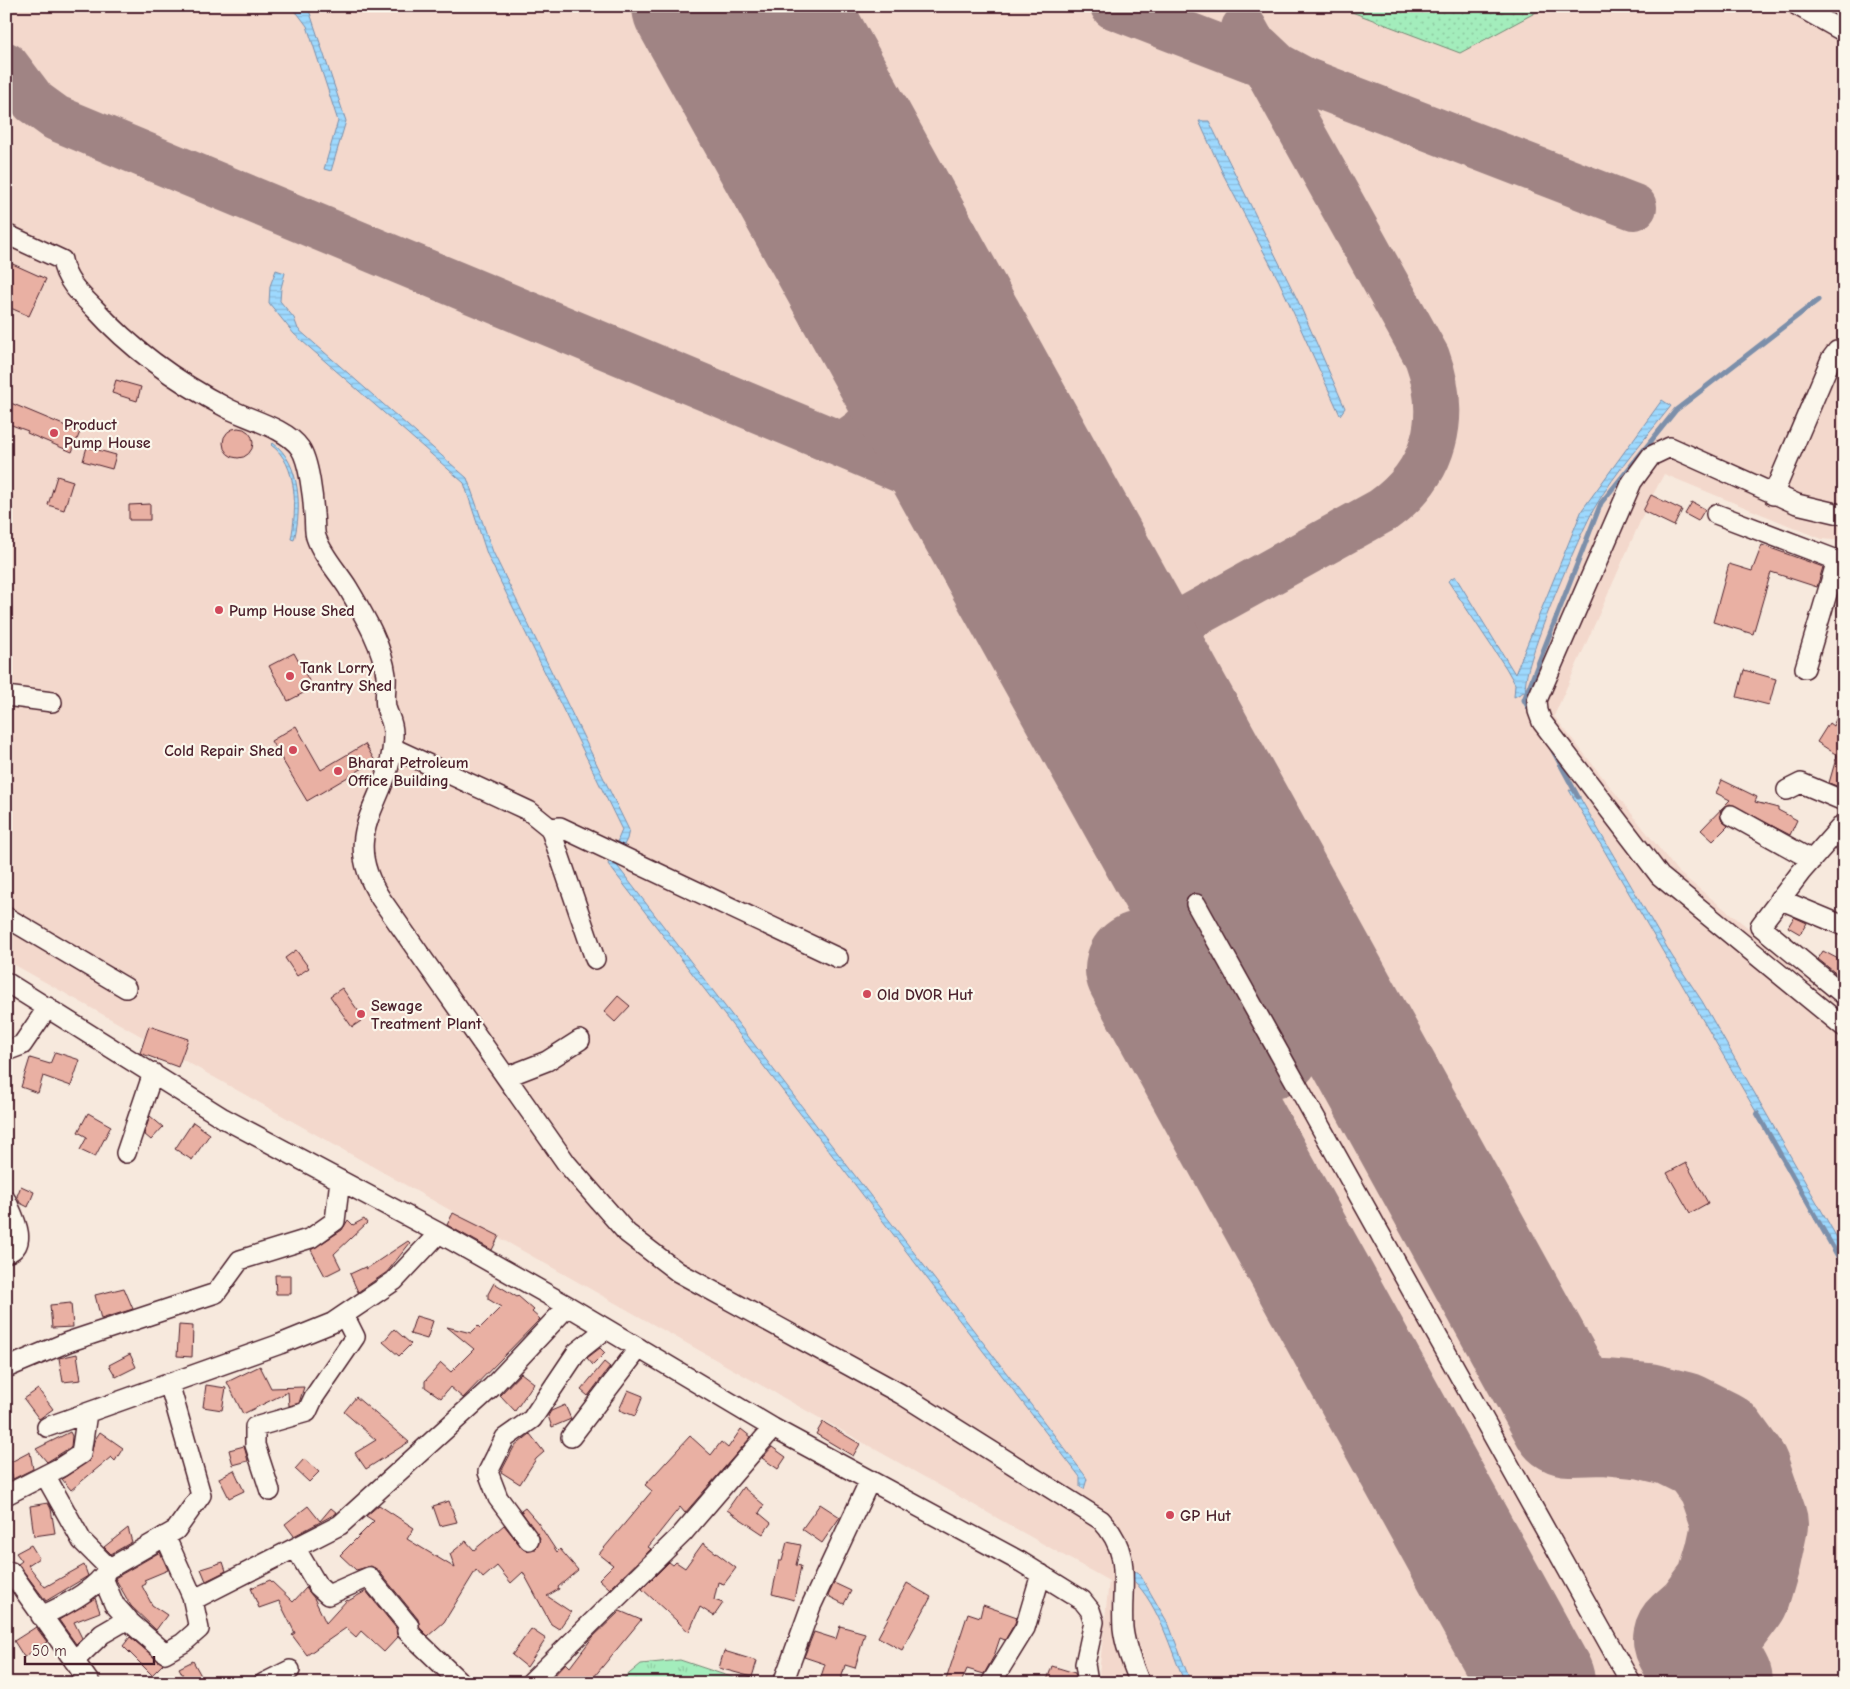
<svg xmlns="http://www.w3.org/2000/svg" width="1850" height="1689" font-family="'Comic Neue',sans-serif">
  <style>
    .built { fill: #f3d8cc }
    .grass { fill: url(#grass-dots); stroke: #768674 }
    .park { fill: url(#park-tufts); stroke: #768674 }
    .water { fill: url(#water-rules); stroke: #7c8faa }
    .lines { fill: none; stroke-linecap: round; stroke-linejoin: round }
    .stream { stroke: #7c8faa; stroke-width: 5 }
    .taxiway { stroke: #a08484; stroke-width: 46 }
    .runway { stroke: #a08484; stroke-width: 116 }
    .building { fill: #e9b0a3; stroke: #4a1f2b }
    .minor-casing { stroke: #4a1f2b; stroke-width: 22 }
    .minor { stroke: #fbf7ec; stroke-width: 19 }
    .poi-dot { fill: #d1495b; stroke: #fbf7ec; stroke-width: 2 }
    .labels { text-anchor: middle; stroke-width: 4.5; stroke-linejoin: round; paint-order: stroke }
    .poi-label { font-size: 16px; font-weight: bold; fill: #4a1f2b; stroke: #fbf7ec; text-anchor: start }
  </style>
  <defs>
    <pattern id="grass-dots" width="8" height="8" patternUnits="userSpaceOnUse" patternTransform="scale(1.25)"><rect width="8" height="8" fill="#a3edbc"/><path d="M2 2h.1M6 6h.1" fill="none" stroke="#8ecba2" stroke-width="1.8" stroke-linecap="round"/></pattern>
    <pattern id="park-tufts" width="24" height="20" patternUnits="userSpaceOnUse" patternTransform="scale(1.25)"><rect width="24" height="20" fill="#a3edbc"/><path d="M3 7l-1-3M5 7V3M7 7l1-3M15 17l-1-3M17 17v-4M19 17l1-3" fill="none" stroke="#8ecba2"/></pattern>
    <pattern id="water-rules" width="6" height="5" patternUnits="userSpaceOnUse" patternTransform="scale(1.25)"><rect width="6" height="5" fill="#9ed9fe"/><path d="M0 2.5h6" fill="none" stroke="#8abada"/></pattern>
  </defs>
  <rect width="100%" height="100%" fill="#f7e9dd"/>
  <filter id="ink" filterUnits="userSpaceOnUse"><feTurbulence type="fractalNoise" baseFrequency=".02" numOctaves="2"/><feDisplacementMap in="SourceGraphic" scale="10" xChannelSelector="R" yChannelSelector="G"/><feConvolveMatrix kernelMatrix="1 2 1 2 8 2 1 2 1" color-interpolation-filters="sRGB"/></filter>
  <g filter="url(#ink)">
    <!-- built -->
    <path class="built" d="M6,6H1844V541L1822,539L1664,474L1647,506L1554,716L1678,872L1844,1004V1683H1098L1109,1581L6,960Z"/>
    <!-- grass -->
    <path class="grass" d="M1336,6H1543L1544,8L1460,53Z"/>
    <!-- park -->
    <path class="park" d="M680,1660L749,1683H618L641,1664Z"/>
    <!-- water -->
    <path class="water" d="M288,6H302L310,13L346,121L331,171L324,169L338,121L307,26L298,14Z
      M1199,121H1209L1298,301L1345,408L1340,415L1279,281L1223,174Z
      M276,270L285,273L281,288L280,301L294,318L298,329L467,478L493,552L629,830L627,839L615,863L1084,1474L1087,1479L1084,1489L1080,1487V1477L608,864L622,830L487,554L464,483L294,334L269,303L270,286Z
      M1662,400L1671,406C1645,439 1616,471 1595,507C1582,529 1518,674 1526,691L1514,697L1515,684L1506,668L1448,581L1455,576L1515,674L1582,510Z
      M273,443C301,463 302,510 294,540L291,539C297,510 298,464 271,445Z
      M1569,790L1576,791L1672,956L1702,1001L1844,1250V1263Z
      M1134,1571L1139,1573L1169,1625L1191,1683H1185C1170,1649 1160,1607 1133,1580Z"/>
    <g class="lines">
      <!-- stream -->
      <path class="stream" d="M1532,714L1524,700L1601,503L1676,410L1818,300
        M1551,747L1578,797
        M1757,1113L1844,1267"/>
      <!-- taxiway -->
      <path class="taxiway" d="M696,6L741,86
        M1113,6L1276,69
        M1259,48L1278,66L1304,80L1634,207
        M6,65L34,102L56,118L840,444C870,433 891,400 888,368C886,344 868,320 856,299C836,263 816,228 796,192
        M840,444L951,491L974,513
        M952,466L1036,612C1073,650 1135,644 1179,623L1383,510C1436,472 1449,417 1427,357L1244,28
        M1175,626C1130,655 1104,707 1118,760C1122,775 1133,790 1141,804C1159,837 1178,870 1196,904"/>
      <!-- runway -->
      <path class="runway" d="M690,6L1266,1042
        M789,6L1569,1418L1605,1417L1646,1421L1678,1429L1712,1446L1733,1475L1750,1524L1743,1557L1733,1591L1709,1623L1691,1639L1715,1683
        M1143,969L1537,1683"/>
    </g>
    <!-- building -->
    <path class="building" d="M6,261L46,279L29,316L6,306Z
      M116,380L141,387L137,401L112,393Z
      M6,401L80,432L72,452L27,433L28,431L6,423Z
      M223 443a15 15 0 1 1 30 0a15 15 0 1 1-30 0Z
      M87,447L116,455L112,469L83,461Z
      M57,476L73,481L64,510L48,505Z
      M1651,495L1682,510L1674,526L1643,511Z
      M1692,502L1705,509L1698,521L1685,514Z
      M150,504V520H129V505Z
      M1762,545L1823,567L1817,587L1771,572L1753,634L1713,622L1729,564L1752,571Z
      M294,653L313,688L288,701L269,666Z
      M1744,670L1776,679L1769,705L1737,697Z
      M1844,701V789L1829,783L1837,755L1817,742L1829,723L1833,726Z
      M296,726L321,770L365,744L375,761L307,801L271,741Z
      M1722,780L1757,797L1755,802L1778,808V810L1797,820L1790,835L1730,804L1721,809L1720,815L1722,821L1728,826L1713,841L1701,830L1730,800L1716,793Z
      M1794,917L1807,923L1800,934L1788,927Z
      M296,950L309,968L297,976L285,958Z
      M1823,951L1844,962V980L1818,959Z
      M342,988L364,1019L352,1027L330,996Z
      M618,996L630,1006L615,1022L604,1012Z
      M149,1026L188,1039L178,1067L140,1053Z
      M55,1052L80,1060L71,1086L43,1076L38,1093L21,1087L30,1058L50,1064Z
      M88,1113L111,1126L95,1157L80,1150L87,1137L78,1132Z
      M150,1116L163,1127L151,1140L144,1134Z
      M193,1122L210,1134L192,1160L175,1149Z
      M1686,1163L1708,1203L1690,1213L1667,1173Z
      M21,1186L34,1192L28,1207L20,1203L17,1196Z
      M453,1213L499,1236L492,1250L447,1225Z
      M364,1219L367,1223L334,1254L341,1268L325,1276L311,1250L342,1230L348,1220L353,1225Z
      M408,1241L410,1243L387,1272L358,1292L350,1274L365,1267L366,1269Z
      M275,1275H291V1294H276Z
      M494,1283L517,1297L518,1296L534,1310L532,1312L540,1319L463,1398L450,1387L441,1398L425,1387V1381L441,1363L451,1372L474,1349L447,1327L471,1333L478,1326L480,1328L501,1307L488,1299V1294Z
      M124,1288L133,1309L101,1319L95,1295Z
      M71,1303L73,1327L52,1328L50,1305Z
      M416,1316L433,1321L427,1339L410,1334Z
      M179,1325L193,1326L192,1357L177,1356Z
      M394,1329L411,1344L399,1356L383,1342Z
      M600,1348L605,1353L593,1365L587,1358Z
      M77,1354L81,1380L63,1382L59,1358Z
      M130,1354L136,1367L116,1377L109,1365Z
      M604,1362L610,1367L588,1396L581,1390Z
      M260,1366L271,1388L304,1387L299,1403L289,1406L288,1392L243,1414L227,1382Z
      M521,1373L534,1383L515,1411L500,1395Z
      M206,1385L226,1388L222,1410L203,1407Z
      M38,1389L53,1409L39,1419L24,1399Z
      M628,1390L643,1396L635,1416L619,1410Z
      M356,1397L409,1442L366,1469L355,1453L376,1440L344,1412Z
      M565,1405L571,1419L552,1427L548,1416L551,1411Z
      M823,1422L860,1444L853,1456L816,1434Z
      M741,1429L751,1437L685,1513L680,1507L648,1547L651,1549L610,1589L599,1579L613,1565L599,1554L652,1491L645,1485L690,1436L711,1455L721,1442L728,1448Z
      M70,1432L72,1436L71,1447L47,1462L36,1449Z
      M100,1432L123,1448L115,1461L111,1457L71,1490L62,1479L90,1460L94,1441Z
      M530,1434L544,1452L536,1459L520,1484L501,1472L514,1447Z
      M244,1446L248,1461L233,1465L229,1450Z
      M772,1447L786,1457L778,1469L762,1458Z
      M30,1452L33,1469L13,1479L9,1463Z
      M304,1459L319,1472L309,1482L295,1469Z
      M234,1470L244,1491L229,1498L219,1478Z
      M743,1487L764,1505L759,1513L771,1523L763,1534L727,1510Z
      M449,1501L457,1522L440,1526L433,1506Z
      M48,1503L51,1509L55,1533L34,1536L30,1506Z
      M820,1504L840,1517L822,1543L802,1529Z
      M379,1505L414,1528L407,1539L455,1568L450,1554L466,1541L474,1550L504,1525L524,1550L536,1549L540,1538L521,1511L525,1508L538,1523L557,1552L560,1549L578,1570L558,1587L559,1589L547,1596L571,1612L559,1629L551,1624L523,1572L511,1583L497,1566L483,1578L476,1570L444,1622L428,1636L420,1628L418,1619L378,1570L371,1566L356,1570L340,1555L374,1521L366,1516Z
      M308,1506L320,1521L331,1508L337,1513L294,1536L285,1524Z
      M128,1528L132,1542L111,1554L104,1547Z
      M787,1542L801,1545L796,1565L801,1566L794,1600L772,1594L779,1561H782Z
      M703,1543L736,1568L724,1584L718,1582L714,1600L723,1603L714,1616L700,1607L689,1632L642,1589L669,1562L673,1565L676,1562L685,1568Z
      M31,1545L39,1558L28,1565L45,1587L84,1565L88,1576L46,1601L18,1564L22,1561L16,1553Z
      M160,1552L168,1570L144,1580L146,1584L142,1586L152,1605L167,1615L156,1630L131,1606L115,1578Z
      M223,1562L226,1571L206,1581L201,1569Z
      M270,1580L293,1602L306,1588L314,1598L326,1623L347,1600L348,1601L366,1591L396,1628L398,1637L384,1652L361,1631L356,1637L346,1628L307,1655L292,1635L295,1633L279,1601L259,1608L251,1588Z
      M834,1583L851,1591L844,1604L828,1596Z
      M907,1583L931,1597L902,1650L878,1637Z
      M95,1598L100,1612L74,1622L82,1638L76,1644L59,1620Z
      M983,1605L1017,1617L1015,1623L1005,1640L1000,1638L994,1656L984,1674L967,1669L961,1683H945L968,1613L980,1617Z
      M620,1611L641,1620L589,1683H547L566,1663L570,1667L592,1638Z
      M840,1626L865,1633L855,1668L845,1665L840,1683H819L825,1664L804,1657L814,1632L836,1639Z
      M36,1627L47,1642L24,1657L14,1641Z
      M531,1629L546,1639L527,1667L512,1655Z
      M130,1637L163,1664L152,1675L123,1646Z
      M724,1651L757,1661L752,1677L719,1668Z
      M193,1661L205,1683H187L179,1668Z
      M1052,1666L1075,1673L1077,1683H1046Z"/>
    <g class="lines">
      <defs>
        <path id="minor" d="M1798,6L1844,32
          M6,234L62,260C65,280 80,294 94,308C132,350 177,382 227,408C248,419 286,428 300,448C309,461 313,497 314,514C315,521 314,531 316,537C322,555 338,572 348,588C363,614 382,644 386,675C387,685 384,697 386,707C388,716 393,721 393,733C395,800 334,827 381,899L567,1164L627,1233L678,1272L901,1394L1101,1520C1134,1555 1120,1585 1123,1628C1125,1647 1133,1665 1140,1683
          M1773,495L1831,359L1837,351L1844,352
          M1716,514L1837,560L1844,559
          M1844,515L1797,504L1670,447L1651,456L1632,482L1537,700L1538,711L1542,722L1660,876L1844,1027
          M1805,668L1837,560
          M6,696L52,702
          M393,748L529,811L550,828L595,959
          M1787,790L1801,783L1844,801
          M1731,815L1812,860
          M1844,823L1801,872L1760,926L1844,995
          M550,828L560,827L838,958
          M1779,899L1844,926
          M1196,904L1631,1683
          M6,917L126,988
          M6,982L223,1118L439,1233L568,1306L773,1428L1021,1562L1082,1600L1090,1610L1094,1622L1085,1664L1088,1683
          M6,1051L22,1045L48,1007
          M506,1077L547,1061L580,1040
          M126,1153L153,1073
          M6,1200C12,1214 31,1246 6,1253
          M6,1368L68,1342L216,1293L240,1260L311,1238L335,1221L340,1180
          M47,1427L280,1344L332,1323L394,1281L439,1233
          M571,1437L639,1348
          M45,1475L82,1541L109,1568
          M270,1491L255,1445V1427L307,1412L314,1397L355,1337L344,1315
          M6,1495L61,1467L81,1454L87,1413
          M529,1540L498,1498L488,1472L505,1438L532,1419L577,1352L606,1329
          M296,1549L318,1586L328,1595L369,1577L409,1626L407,1631L461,1683
          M6,1576L11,1572L90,1683
          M103,1578L114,1604L131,1623L165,1653L183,1643L199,1629L192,1596L165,1536
          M193,1600L340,1525L492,1387L568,1306
          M41,1616C64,1606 95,1590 108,1569L176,1530L201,1495L169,1383
          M74,1661L102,1634L128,1619
          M264,1683L290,1670
          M530,1683L682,1534L773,1428
          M783,1683L811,1606L870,1480
          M991,1683L1025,1628L1041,1574"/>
      </defs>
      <!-- minor casing -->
      <use href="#minor" class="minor-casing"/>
      <!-- minor -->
      <use href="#minor" class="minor"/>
    </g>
  </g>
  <!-- markers -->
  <g class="poi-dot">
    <circle cx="54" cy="433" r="5"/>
    <circle cx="219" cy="610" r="5"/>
    <circle cx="290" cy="676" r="5"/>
    <circle cx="293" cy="750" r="5"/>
    <circle cx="338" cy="771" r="5"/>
    <circle cx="867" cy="994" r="5"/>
    <circle cx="361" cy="1014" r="5"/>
    <circle cx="1170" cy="1515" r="5"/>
  </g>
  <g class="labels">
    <!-- poi labels -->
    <g class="poi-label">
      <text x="64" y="430">Product<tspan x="64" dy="18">Pump House</tspan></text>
      <text x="229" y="616">Pump House Shed</text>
      <text x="300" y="673">Tank Lorry<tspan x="300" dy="18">Grantry Shed</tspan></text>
      <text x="283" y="756" text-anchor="end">Cold Repair Shed</text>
      <text x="348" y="768">Bharat Petroleum<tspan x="348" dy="18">Office Building</tspan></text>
      <text x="877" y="1000">Old DVOR Hut</text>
      <text x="371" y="1011">Sewage<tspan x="371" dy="18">Treatment Plant</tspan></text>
      <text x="1180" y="1521">GP Hut</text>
    </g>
  </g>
  <!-- margin -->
  <rect width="1850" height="1689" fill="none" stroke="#fbf7ec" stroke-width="25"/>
  <rect x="12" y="12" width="1825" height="1664" fill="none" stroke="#4a1f2b" stroke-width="2" filter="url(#ink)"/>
  <!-- scale -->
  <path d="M25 1656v8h129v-8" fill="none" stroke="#4a1f2b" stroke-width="2.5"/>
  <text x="32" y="1656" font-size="15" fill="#4a1f2b" stroke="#fbf7ec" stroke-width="4" paint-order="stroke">50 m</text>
</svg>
